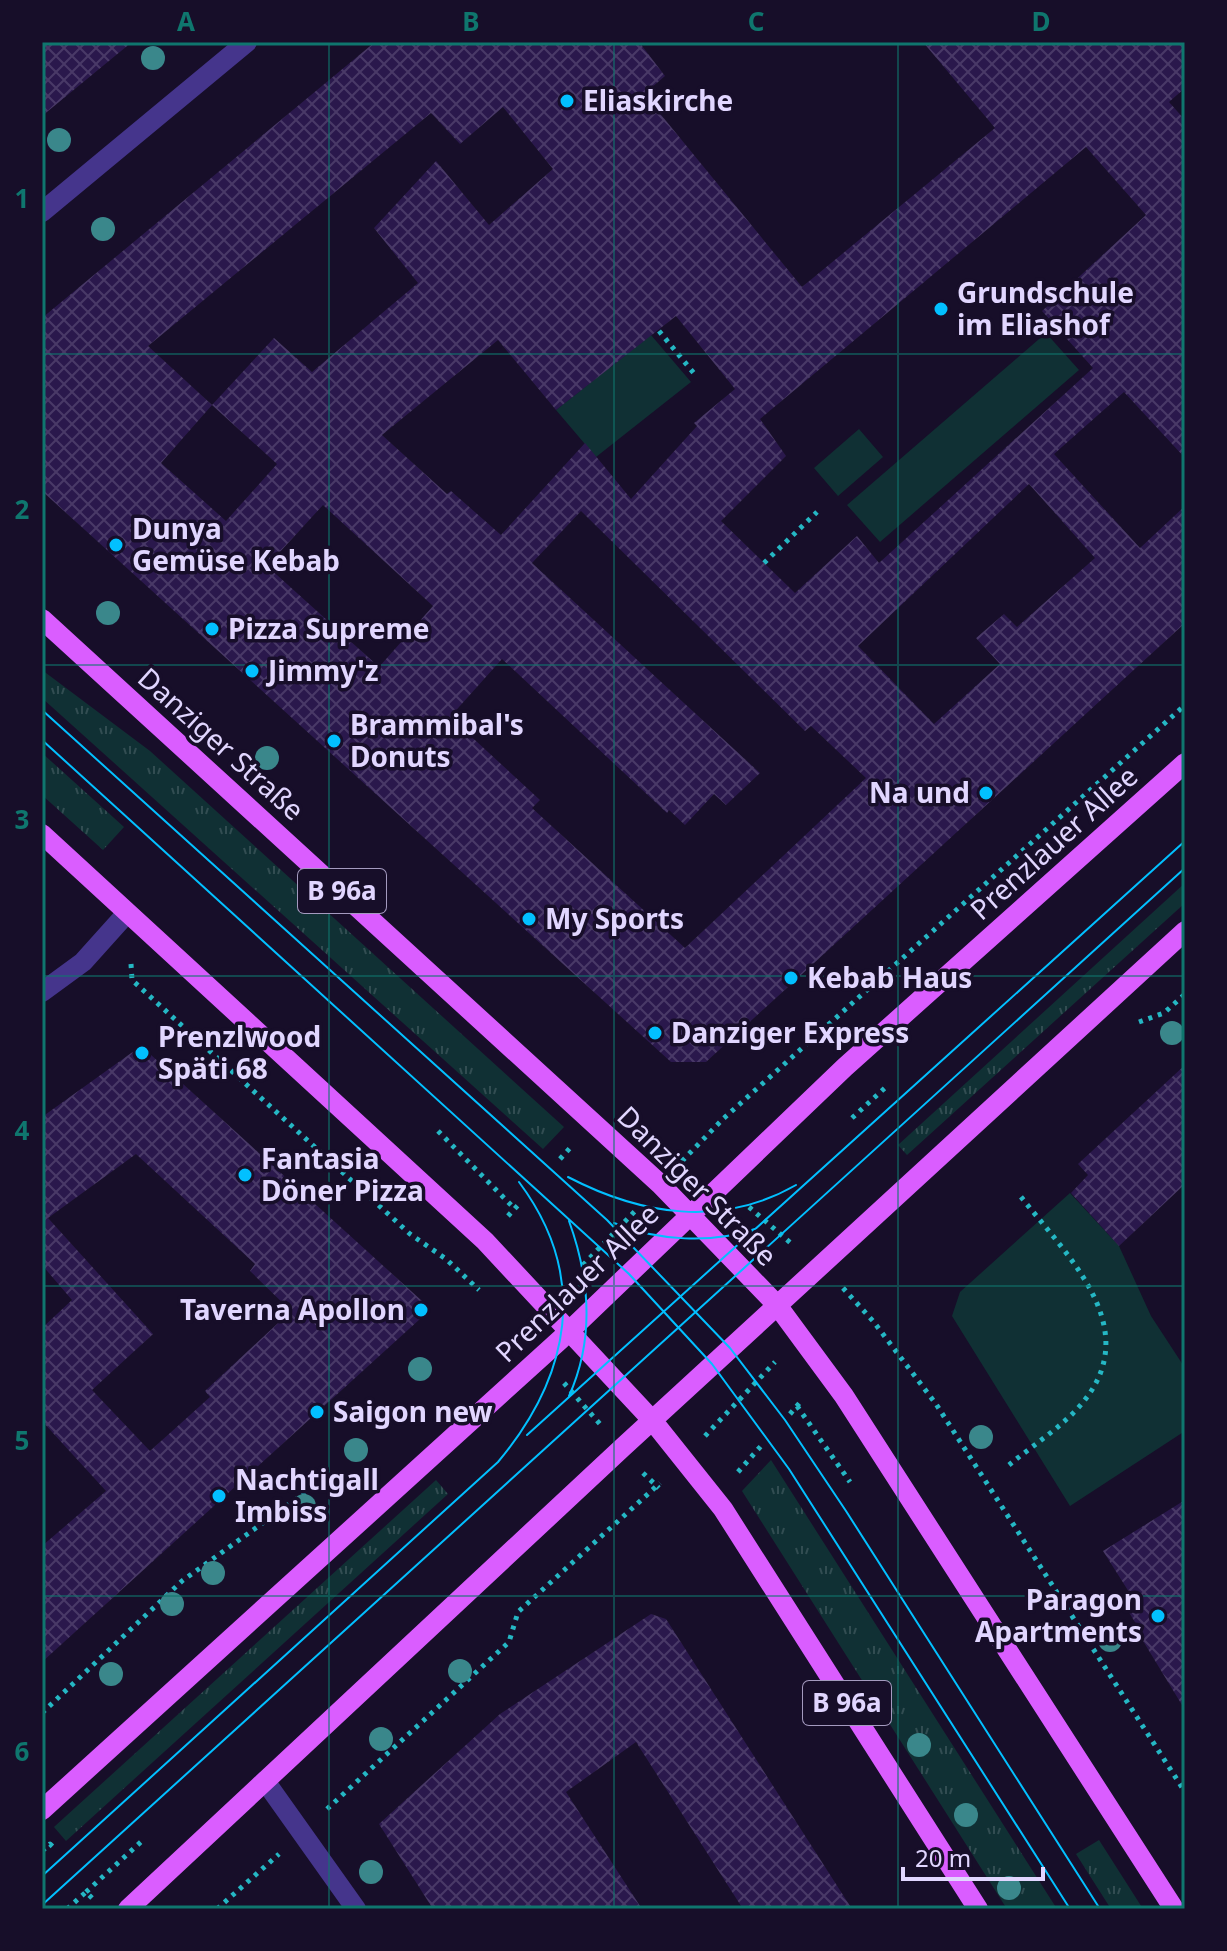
<svg xmlns="http://www.w3.org/2000/svg" width="1227" height="1951" font-family="'Noto Sans',sans-serif">
  <style>
    .grass { fill: url(#grass-tufts) }
    .green { fill: #103034 }
    .building { fill: url(#building-cross-hatch); fill-rule: evenodd }
    .lines { fill: none; stroke-linecap: round; stroke-linejoin: round }
    .path { stroke: #25b7c4; stroke-width: 5; stroke-dasharray: 4 6; stroke-linecap: butt }
    .minor { stroke: #45358c; stroke-width: 20 }
    .primary { stroke: #da5dff; stroke-width: 20 }
    .tram { stroke: #02c0ff; stroke-width: 2 }
    .tree { fill: #3a878b }
    .grid { fill: none; stroke: #0f766e; stroke-width: 2; stroke-opacity: 0.55 }
    .poi-dot { fill: #02c0ff; stroke: #170e29; stroke-width: 3 }
    .labels { text-anchor: middle; stroke-width: 7; stroke-linejoin: round; paint-order: stroke }
    .shield { fill: #170e29; stroke: #a49abf; stroke-width: 2 }
    .shield-label { font-size: 26px; font-weight: bold; fill: #e1d6ff }
    .poi-label { font-size: 28px; font-weight: bold; fill: #e1d6ff; stroke: #170e29; text-anchor: start }
    .street-label { font-size: 28px; fill: #e1d6ff; stroke: #170e29 }
    .neatline { fill: none; stroke: #0f766e; stroke-width: 3 }
    .grid-label { font-size: 26px; text-anchor: middle; font-weight: bold; fill: #0f766e }
  </style>
  <defs>
    <pattern id="grass-tufts" width="24" height="20" patternUnits="userSpaceOnUse" patternTransform="scale(2)"><rect width="24" height="20" fill="#103034"/><path d="M3 7l-1-3M5 7V3M7 7l1-3M15 17l-1-3M17 17v-4M19 17l1-3" fill="none" stroke="#324d52"/></pattern>
    <pattern id="building-cross-hatch" width="8" height="8" patternUnits="userSpaceOnUse" patternTransform="scale(2)"><rect width="8" height="8" fill="#2a184c"/><path d="M0 0l8 8M0 8l8-8" fill="none" stroke="#493967"/></pattern>
  </defs>
  <rect width="100%" height="100%" fill="#170e29"/>
  <!-- grass -->
  <path class="grass" d="M42,670L150,751L564,1127L543,1149L42,698Z
    M42,753L124,827L103,850L42,795Z
    M1185,883V903L907,1155L898,1145Z
    M771,1460L1057,1909H1007L742,1491Z
    M436,1480L448,1494L66,1841L54,1827Z
    M1099,1840L1143,1909H1111L1076,1854Z"/>
  <!-- green -->
  <path class="green" d="M1046,333L1079,370L880,542L847,505Z
    M651,335L691,382L596,457L556,410Z
    M859,429L883,457L838,496L814,468Z
    M1070,1193L1119,1246L1151,1316L1185,1368V1431L1070,1506L952,1316L960,1292Z"/>
  <!-- building -->
  <path class="building" d="M42,42H132L42,116Z
    M375,42H639L665,76L644,94L802,287L995,128L923,42H1185V88L1169,102L1185,120V458L1124,392L1054,454L1140,548L1185,506V623L706,1062H671L42,491V318ZM503,107L553,169L489,225L436,161L374,228L418,283L312,372L274,338L212,405L148,346L431,113L460,144ZM1086,147L1146,215L1042,311L1093,368L879,563L857,536L795,593L721,521L786,456L760,419ZM676,316L735,389L694,423L697,426L631,499L585,443L501,535L451,491L447,494L382,435L498,340L556,410ZM212,405L277,464L226,521L161,463ZM1029,484L1095,558L1017,627L1004,614L976,638L1000,664L934,724L858,646ZM323,505L433,606L379,667L267,566ZM581,511L805,731L811,726L866,778L685,948L532,808L540,800L450,717L502,659L667,813L669,810L685,825L714,794L726,805L760,773L532,563Z
    M134,1051L150,1054L422,1301L420,1319L42,1662V1546L106,1491L42,1421V1328L72,1300L42,1265V1117ZM136,1154L255,1264L250,1271L291,1311L205,1391L210,1397L150,1451L92,1390L153,1334L48,1218Z
    M1185,1065V1184L1119,1246L1071,1193L1088,1175L1078,1164Z
    M1185,1500V1710L1140,1636L1143,1635L1120,1598L1129,1592L1103,1551Z
    M651,1614L666,1619L852,1909H743L636,1742L566,1792L642,1909H433L379,1824L500,1714Z"/>
  <g class="lines">
    <!-- path -->
    <path class="path" d="M659,331L697,377
      M764,563L817,512
      M131,964L132,980L410,1234L446,1259L479,1290
      M1139,1022L1164,1013L1185,994
      M852,1118L887,1086
      M438,1131L515,1209
      M560,1159L570,1148
      M682,1161L723,1119L1185,705
      M749,1207L793,1245
      M508,1216L520,1203
      M583,1265L637,1209
      M843,1288L873,1321L936,1404L1185,1792
      M564,1383L600,1424
      M797,1406L850,1482
      M790,1414L803,1399
      M705,1436L775,1362
      M1009,1465C1033,1445 1065,1425 1084,1401C1145,1325 1064,1253 1018,1193
      M738,1472L761,1446
      M643,1473L659,1488
      M42,1713L182,1581L299,1497L333,1478H354
      M327,1809L509,1642L518,1612L660,1483
      M42,1851L50,1844L56,1850
      M86,1892L143,1840
      M67,1909L86,1892L93,1899
      M217,1909L279,1854"/>
    <!-- minor -->
    <path class="minor" d="M42,212L247,42
      M42,992L83,962L127,913
      M265,1781L356,1909"/>
    <!-- primary -->
    <path class="primary" d="M42,619L660,1184L777,1305L844,1396L1174,1909
      M42,834L485,1241L652,1420L723,1509L978,1909
      M42,1810L561,1339L845,1067L1185,763
      M128,1909L622,1448L1185,931"/>
    <!-- tram -->
    <path class="tram" d="M42,710L607,1220L730,1348L785,1420L846,1511L1100,1909
      M42,740L629,1274L712,1364L789,1469L1070,1909
      M568,1177C641,1215 721,1228 796,1185
      M614,1223C658,1241 711,1244 755,1229
      M569,1396C595,1338 590,1279 569,1221
      M527,1435L1185,841
      M42,1876L498,1462C570,1376 590,1277 519,1182
      M42,1905L1185,868"/>
  </g>
  <!-- trees -->
  <g class="tree">
    <circle cx="153" cy="58" r="12"/>
    <circle cx="59" cy="140" r="12"/>
    <circle cx="103" cy="229" r="12"/>
    <circle cx="108" cy="613" r="12"/>
    <circle cx="267" cy="758" r="12"/>
    <circle cx="1172" cy="1033" r="12"/>
    <circle cx="420" cy="1369" r="12"/>
    <circle cx="981" cy="1437" r="12"/>
    <circle cx="356" cy="1450" r="12"/>
    <circle cx="304" cy="1506" r="12"/>
    <circle cx="213" cy="1573" r="12"/>
    <circle cx="172" cy="1604" r="12"/>
    <circle cx="1110" cy="1640" r="12"/>
    <circle cx="460" cy="1671" r="12"/>
    <circle cx="111" cy="1674" r="12"/>
    <circle cx="381" cy="1739" r="12"/>
    <circle cx="919" cy="1745" r="12"/>
    <circle cx="966" cy="1815" r="12"/>
    <circle cx="371" cy="1872" r="12"/>
    <circle cx="1009" cy="1888" r="12"/>
  </g>
  <!-- grid -->
  <path class="grid" d="M329,42V1909M614,42V1909M898,42V1909M42,354H1185M42,665H1185M42,976H1185M42,1286H1185M42,1596H1185"/>
  <!-- markers -->
  <g class="poi-dot">
    <circle cx="567" cy="101" r="8"/>
    <circle cx="941" cy="309" r="8"/>
    <circle cx="116" cy="545" r="8"/>
    <circle cx="212" cy="629" r="8"/>
    <circle cx="252" cy="671" r="8"/>
    <circle cx="334" cy="741" r="8"/>
    <circle cx="986" cy="793" r="8"/>
    <circle cx="529" cy="919" r="8"/>
    <circle cx="791" cy="978" r="8"/>
    <circle cx="655" cy="1033" r="8"/>
    <circle cx="142" cy="1053" r="8"/>
    <circle cx="245" cy="1175" r="8"/>
    <circle cx="421" cy="1310" r="8"/>
    <circle cx="317" cy="1412" r="8"/>
    <circle cx="219" cy="1496" r="8"/>
    <circle cx="1158" cy="1616" r="8"/>
  </g>
  <g class="labels">
    <!-- shield labels -->
    <g class="shield">
      <rect x="298" y="869" width="88" height="44" rx="6"/>
      <rect x="803" y="1681" width="88" height="44" rx="6"/>
    </g>
    <g class="shield-label">
      <text x="342" y="900">B 96a</text>
      <text x="847" y="1712">B 96a</text>
    </g>
    <!-- poi labels -->
    <g class="poi-label">
      <text x="583" y="111">Eliaskirche</text>
      <text x="957" y="303">Grundschule<tspan x="957" dy="32">im Eliashof</tspan></text>
      <text x="132" y="539">Dunya<tspan x="132" dy="32">Gemüse Kebab</tspan></text>
      <text x="228" y="639">Pizza Supreme</text>
      <text x="268" y="681">Jimmy'z</text>
      <text x="350" y="735">Brammibal's<tspan x="350" dy="32">Donuts</tspan></text>
      <text x="970" y="803" text-anchor="end">Na und</text>
      <text x="545" y="929">My Sports</text>
      <text x="807" y="988">Kebab Haus</text>
      <text x="671" y="1043">Danziger Express</text>
      <text x="158" y="1047">Prenzlwood<tspan x="158" dy="32">Späti 68</tspan></text>
      <text x="261" y="1169">Fantasia<tspan x="261" dy="32">Döner Pizza</tspan></text>
      <text x="405" y="1320" text-anchor="end">Taverna Apollon</text>
      <text x="333" y="1422">Saigon new</text>
      <text x="235" y="1490">Nachtigall<tspan x="235" dy="32">Imbiss</tspan></text>
      <text x="1142" y="1610" text-anchor="end">Paragon<tspan x="1142" dy="32">Apartments</tspan></text>
    </g>
    <!-- street labels -->
    <g class="street-label">
      <text transform="translate(221 744) rotate(42)" y="10">Danziger Straße</text>
      <text transform="translate(1054 843) rotate(-42)" y="10">Prenzlauer Allee</text>
      <text transform="translate(697 1186) rotate(45)" y="10">Danziger Straße</text>
      <text transform="translate(577 1283) rotate(-44)" y="10">Prenzlauer Allee</text>
    </g>
  </g>
  <!-- border -->
  <rect width="1227" height="1951" fill="none" stroke="#170e29" stroke-width="88"/>
  <!-- scale -->
  <path d="M903 1867v12h140v-12" fill="none" stroke="#e1d6ff" stroke-width="4"/>
  <text x="915" y="1867" font-size="24" fill="#e1d6ff" stroke="#170e29" stroke-width="6" paint-order="stroke">20 m</text>
  <rect x="44" y="44" width="1139" height="1863" class="neatline"/>
  <g class="grid-label">
    <text x="186" y="31">A</text>
    <text x="471" y="31">B</text>
    <text x="756" y="31">C</text>
    <text x="1041" y="31">D</text>
    <text x="22" y="208">1</text>
    <text x="22" y="519">2</text>
    <text x="22" y="829">3</text>
    <text x="22" y="1140">4</text>
    <text x="22" y="1450">5</text>
    <text x="22" y="1761">6</text>
  </g>
</svg>
